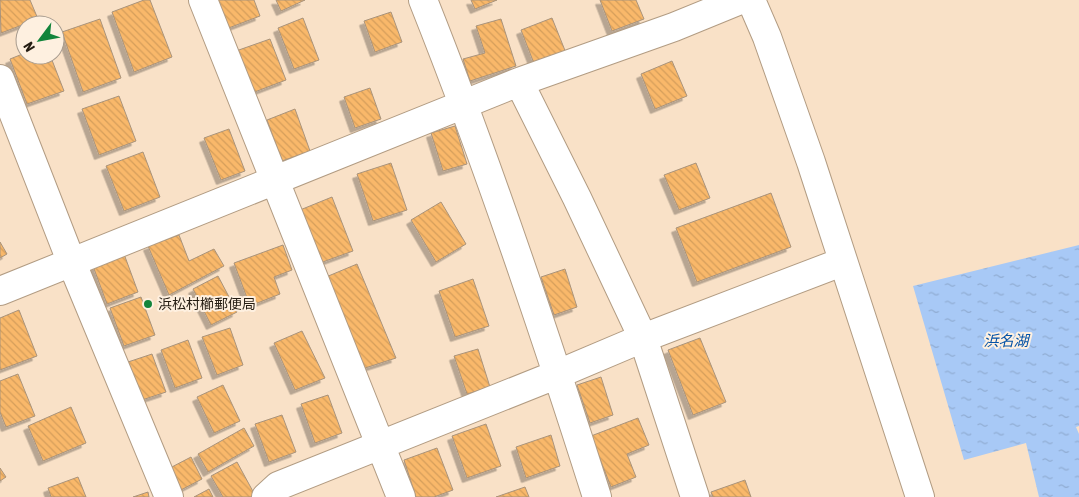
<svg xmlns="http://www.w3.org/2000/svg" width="1079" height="497" font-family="'Asap Condensed','Noto Sans JP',sans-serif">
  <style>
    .water { fill: url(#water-ripples) }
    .building { fill: url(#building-back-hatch); stroke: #a9937b; filter: url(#shadow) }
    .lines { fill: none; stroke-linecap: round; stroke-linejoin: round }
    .minor-casing { stroke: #b29c83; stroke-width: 30 }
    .minor { stroke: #fff; stroke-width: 28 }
    .poi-dot { fill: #13843b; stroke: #fef0e0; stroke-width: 2 }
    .labels { text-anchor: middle; stroke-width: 4; stroke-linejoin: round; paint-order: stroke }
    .poi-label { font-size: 14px; fill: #241c12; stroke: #fef0e0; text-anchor: start }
    .water-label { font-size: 15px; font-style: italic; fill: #0452a7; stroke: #fef0e0 }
  </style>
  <defs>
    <pattern id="water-ripples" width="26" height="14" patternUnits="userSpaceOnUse" patternTransform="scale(1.25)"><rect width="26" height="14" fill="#a8c9f6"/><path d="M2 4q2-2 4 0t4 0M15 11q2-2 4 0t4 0" fill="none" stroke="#90acd2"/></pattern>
    <pattern id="building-back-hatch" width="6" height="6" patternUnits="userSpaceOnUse" patternTransform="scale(1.25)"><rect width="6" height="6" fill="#f9b86a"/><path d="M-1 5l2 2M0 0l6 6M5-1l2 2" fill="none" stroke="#d59e5b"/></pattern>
    <filter id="shadow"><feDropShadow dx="-4.5" dy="4.5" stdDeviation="0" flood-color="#0004"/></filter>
  </defs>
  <rect width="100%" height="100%" fill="#f9e1c7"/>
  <!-- water -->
  <path class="water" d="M1079,245V426L1076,427L1079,434V497H1039L1026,443L964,460L913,286Z"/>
  <!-- building -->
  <path class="building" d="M0,0H30L38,19L1,33Z
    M144,0H150L172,57L134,72L112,12Z
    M214,0H254L260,16L226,29Z
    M276,0H305L281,11Z
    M471,0H497L475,9Z
    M600,0H636L644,19L612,31Z
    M391,12L402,42L375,52L364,21Z
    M303,18L319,60L294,69L278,28Z
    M552,18L566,53L535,66L521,30Z
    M100,19L121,78L83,92L62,32Z
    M501,19L516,66L470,81L463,59L485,53L476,26Z
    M270,39L286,80L252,93L236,51Z
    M25,53V55H50L64,91L27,104L10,59Z
    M672,61L687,96L655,109L641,74Z
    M370,88L381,119L355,128L344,97Z
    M119,96L136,141L99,155L82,109Z
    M295,109L310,151L282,161L267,120Z
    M455,126L467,164L443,171L431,133Z
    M229,129L245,171L221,180L204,138Z
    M143,152L160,197L124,211L106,166Z
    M391,163L407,210L373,221L357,174Z
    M696,163L710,198L679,210L664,175Z
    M771,193L791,247L697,282L676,228Z
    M332,197L353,251L320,263L300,210Z
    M441,202L466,244L436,262L411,220Z
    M179,235L189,261L214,249L224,266L169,295L148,246Z
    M0,242L7,254L0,258Z
    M283,245L292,270L274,277L280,294L250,306L234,263Z
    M124,254L138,292L107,304L93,266Z
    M357,264L396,358L362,369L326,277Z
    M565,269L577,307L554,315L541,277Z
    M218,276L237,312L211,325L193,289Z
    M473,279L489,326L455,337L439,291Z
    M141,297L155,335L124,346L110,308Z
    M19,310L37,356L0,370V318Z
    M230,328L243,365L217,375L202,337Z
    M302,331L325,378L295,390L274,343Z
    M700,338L726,402L693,415L668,350Z
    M188,340L202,378L175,388L161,350Z
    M478,349L490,387L467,394L454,356Z
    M152,354L166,392L139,401L125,363Z
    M18,374L35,416L6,427L0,412V381Z
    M601,377L613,415L590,423L577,385Z
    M223,385L240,421L214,433L197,397Z
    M328,395L342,433L315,443L301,404Z
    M71,407L86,443L43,461L28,426Z
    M282,415L296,452L269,462L255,424Z
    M638,418L649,445L627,454L636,477L611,487L591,436Z
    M486,424L501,466L467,478L452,436Z
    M244,428L254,446L208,472L198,454Z
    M551,435L560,466L526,478L516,447Z
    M437,448L453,490L434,497H416L404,460Z
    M191,457L202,479L179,491L168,469Z
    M237,462L256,497H223L211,476Z
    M0,468L6,477L0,481Z
    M78,477L86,497H51L48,488Z
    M745,480L751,497H713L711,492Z
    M525,487L529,497H496Z
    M209,489L213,497H194Z
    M148,492L149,497H133Z"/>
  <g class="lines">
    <defs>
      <path id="minor" d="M203,0L401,497
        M423,0C488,163 544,330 597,497
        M751,0L767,37L811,162L920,497
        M0,79L71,261L169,497
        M519,82L577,198L643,338L695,497
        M0,291L519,82L674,27L740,0
        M266,497L278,486L558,374L643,338L842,262"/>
    </defs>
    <!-- minor casing -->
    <use href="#minor" class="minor-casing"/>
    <!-- minor -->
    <use href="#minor" class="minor"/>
  </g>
  <!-- markers -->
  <circle class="poi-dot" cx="148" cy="304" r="5"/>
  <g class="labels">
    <!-- poi labels -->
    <g class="poi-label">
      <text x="158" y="309">浜松村櫛郵便局</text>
    </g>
    <!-- water labels -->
    <g class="water-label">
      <text x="1006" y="346">浜名湖</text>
    </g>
  </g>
  <!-- north arrow -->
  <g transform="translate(40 40) rotate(238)"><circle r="24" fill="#fef0e0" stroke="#a79b8e"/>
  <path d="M0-4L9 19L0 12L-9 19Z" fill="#13843b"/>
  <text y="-8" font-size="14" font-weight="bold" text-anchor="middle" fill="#241c12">N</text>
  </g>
</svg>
